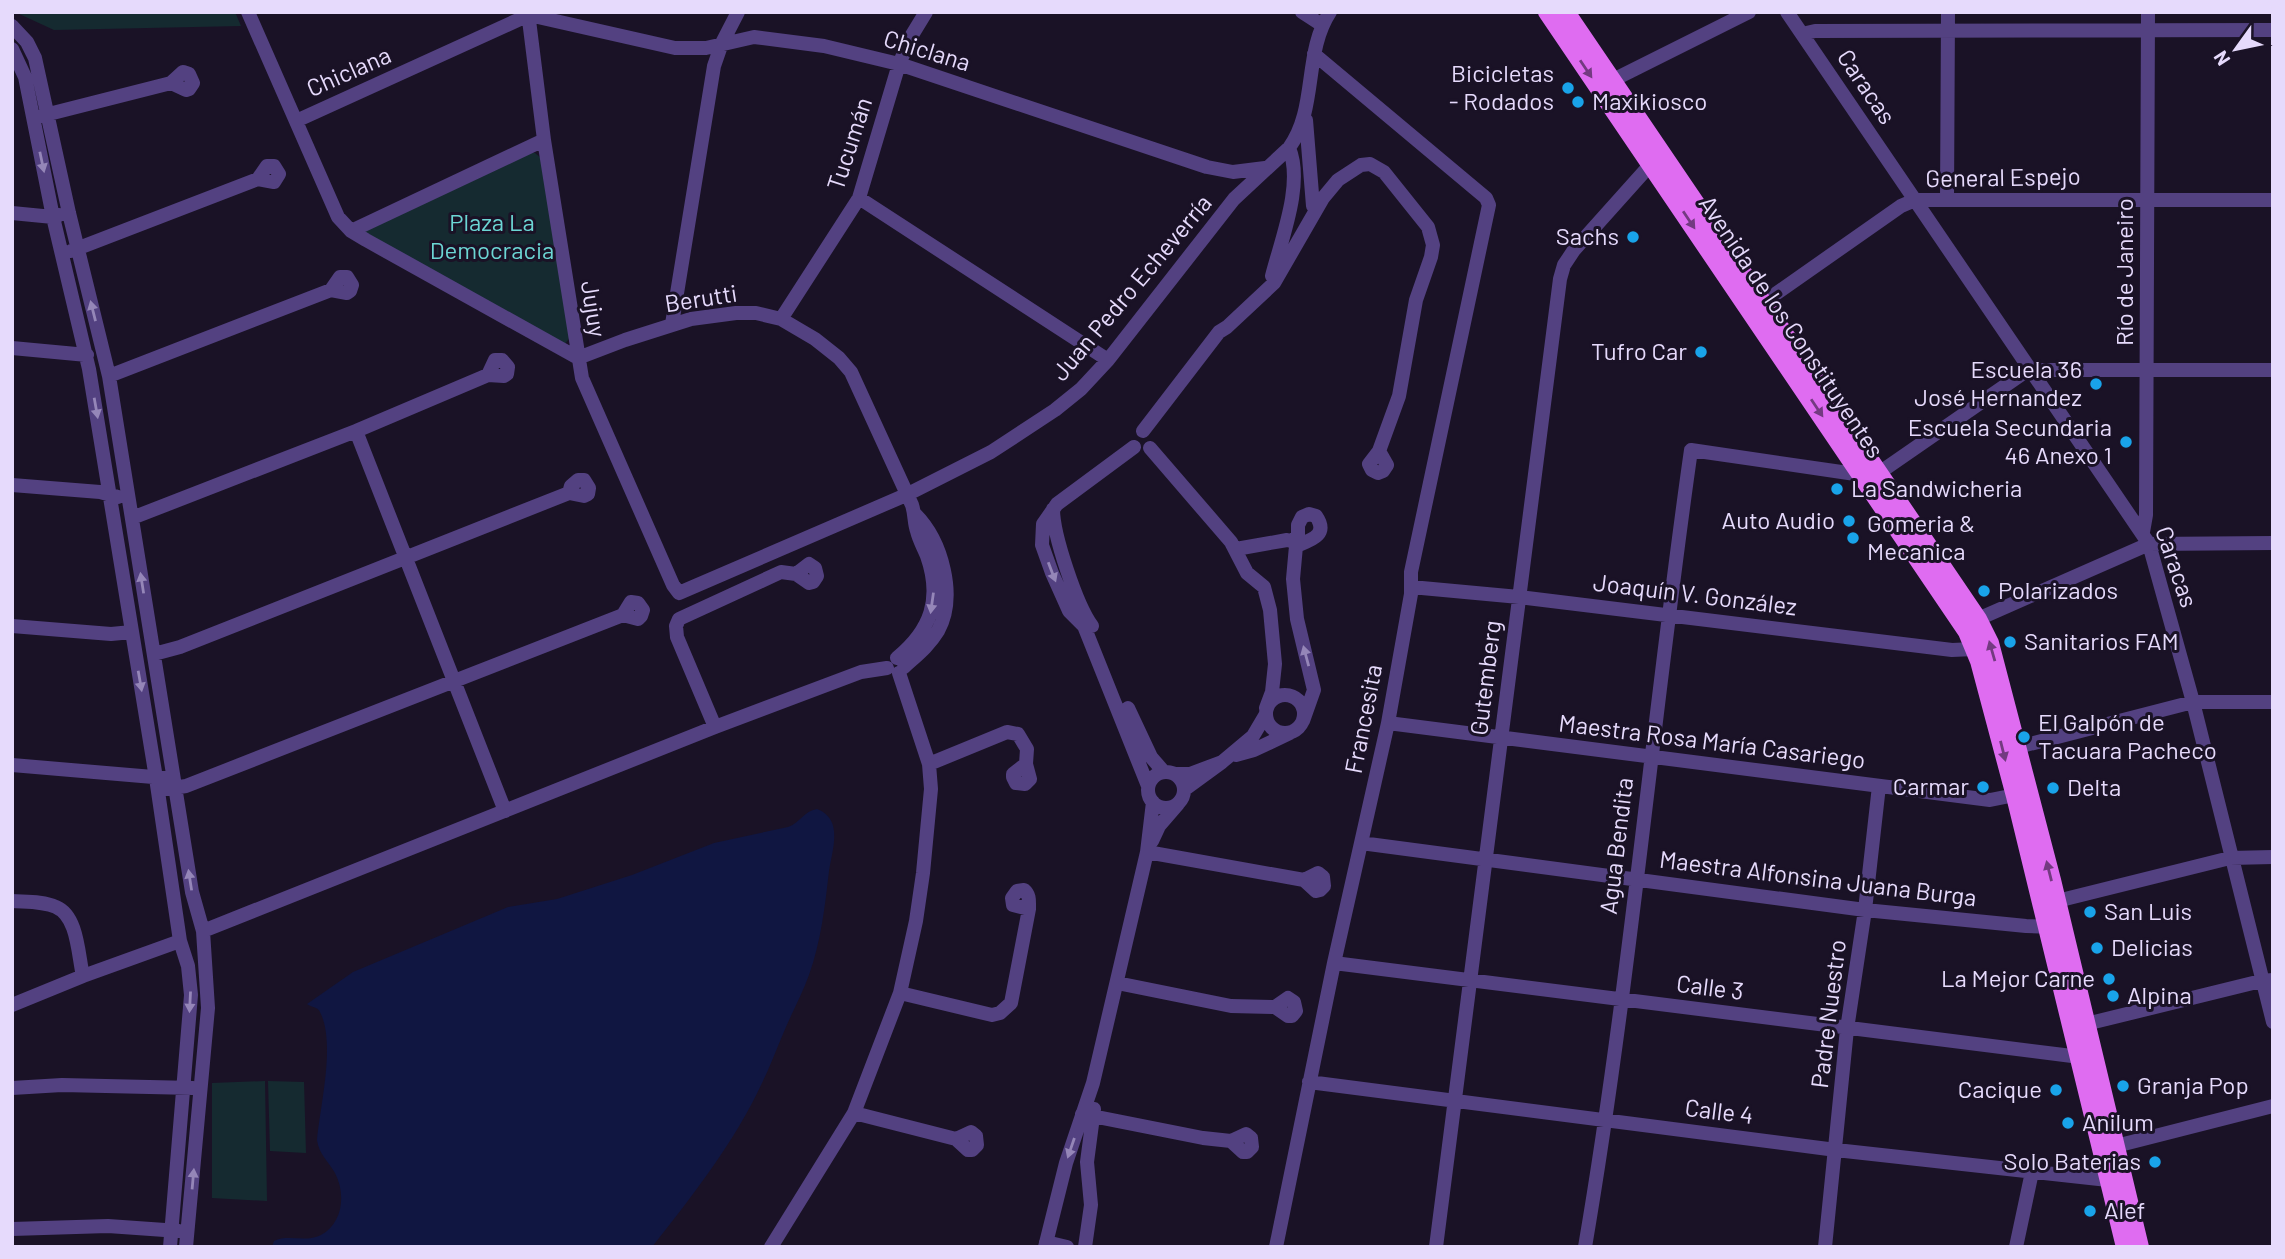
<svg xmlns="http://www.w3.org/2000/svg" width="2285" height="1259" font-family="Barlow,sans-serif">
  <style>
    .green { fill: #152a30 }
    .water { fill: #101641 }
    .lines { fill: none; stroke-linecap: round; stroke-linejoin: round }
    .minor { stroke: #534181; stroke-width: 14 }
    .major { stroke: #df6cf1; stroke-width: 18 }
    .oneway { fill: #733a81 }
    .oneway2 { fill: #9586b8 }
    .poi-dot { fill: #19a3e9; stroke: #1a1226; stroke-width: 2.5 }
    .labels { text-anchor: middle; stroke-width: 6; stroke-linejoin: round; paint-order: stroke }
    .street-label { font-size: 24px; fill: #e6dafc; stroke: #1a1226 }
    .poi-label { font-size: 24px; fill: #e6dafc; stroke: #1a1226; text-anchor: start }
    .park-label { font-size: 24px; fill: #6cd6d4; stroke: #1a1226 }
  </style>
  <rect width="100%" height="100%" fill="#1a1226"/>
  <!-- green -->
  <path class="green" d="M15,12H235L241,26L54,30Z
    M527,153H535L541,158L570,337L565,344L366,233L365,231Z
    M265,1081L267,1201L212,1198V1083Z
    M268,1081L304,1082L306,1153L270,1151Z"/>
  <!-- water -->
  <path class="water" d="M817,809C844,819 832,850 829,871C825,906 821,941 809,975C802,995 791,1014 783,1034C776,1050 770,1067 762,1083C734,1143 693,1195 652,1247H272L274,1241C288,1234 306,1243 321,1235C343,1223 346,1194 335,1173C328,1161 319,1154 317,1140C320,1106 336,1043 320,1012C317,1006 312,1008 307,1004L353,972L508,907L557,899L632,875L714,843L788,827C800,823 804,811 817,809Z"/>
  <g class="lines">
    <!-- minor -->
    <path class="minor" d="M248,12L338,217L351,231L366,240L578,358L625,340L691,319L736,313H756L781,319L815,339L839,358L851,372L912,505C915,514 914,523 917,531C919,540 924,548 927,556C942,599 931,630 897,658
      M528,12L544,140L582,378L673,585L679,593L906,495L991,452L1055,410L1081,389L1108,360L1234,199L1289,148C1318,108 1303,53 1330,12
      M1302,12L1322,25
      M1787,12L2149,544L2193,702L2273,1022
      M12,26L27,42L35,58L69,213L109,376L192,892L203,931L208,1008L186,1247
      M1802,34L1815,31L2273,30
      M12,49L25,77L53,217L89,369L156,778L180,941L188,966L191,995L170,1247
      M1613,80L1749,12
      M37,117L171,83L183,72L189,74L193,83L189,89L186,90L171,83
      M1306,120L1313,206
      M296,121L529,15L675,48H706L754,37L824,46L899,64L1207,167L1233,172L1265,168
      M859,198L1108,360
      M1947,199L1948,12
      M12,213L53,217L59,215
      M351,231L544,140
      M71,251L258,179L274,182L279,174L274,166H267L258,179
      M1272,276C1281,240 1304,184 1289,148
      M1764,302L1901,206L1915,200H2273
      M781,319L859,198L899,64L912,35L926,12
      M672,324L714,66L722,43L738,12
      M12,348L87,355
      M109,376L331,290L347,293L350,291L352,285L347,277H340L331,290
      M356,431L505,811
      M1143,431L1219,332L1227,327L1274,283L1323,198L1338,180L1361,165L1370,164L1384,172L1428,227L1433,245L1431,257L1416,300L1399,396L1379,451L1369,464L1372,470L1378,473L1383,471L1387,465L1379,451
      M1134,447L1057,504L1043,524L1042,545L1052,573L1069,611L1084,626L1148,786
      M1150,448L1231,542L1247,573L1264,587L1270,610L1275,664L1272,692L1266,708
      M12,485L100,492L118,497
      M1053,509C1053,535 1077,606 1092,626
      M132,518L356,431L488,375L504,376L507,374L508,367L502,360H495L488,375
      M2143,532L2146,515L2148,12
      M1292,541L1298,535V525L1302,517L1309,514L1316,516C1329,535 1311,540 1296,546
      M1236,549L1287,540L1292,541L1296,546L1293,579L1297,619L1314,690L1303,721
      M1411,587L1519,597L1952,650L1974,649
      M1978,619L2149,544L2273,543
      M12,626L111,634L132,632
      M154,654L180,647L569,493L584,496L588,494L589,488L584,480H578L571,486L569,493
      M904,667C916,656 929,646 938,631C957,596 942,541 915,514
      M1266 714a19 19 0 1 1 38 0a19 19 0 1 1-38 0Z
      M1128,708L1151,757L1164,772
      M1388,723L1990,800L2025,793
      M715,727L677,637L676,626L679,619L781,572L796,574L809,583L813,582L817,576L815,568L809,564L796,574
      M2018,747L2193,702H2273
      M1236,755L1254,750L1290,733
      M1222,762L1253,736L1266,714
      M929,764L1007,732L1018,734L1027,749L1026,764L1030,779L1025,784L1016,783L1013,777V774L1026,764
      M12,765L165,778
      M1148 790a18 18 0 1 1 36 0a18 18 0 1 1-36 0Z
      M1176,774H1190L1222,762L1185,789
      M167,789L186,786L623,615L638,619L641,616L643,610L638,603L631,602L623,615
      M1152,841L1159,826L1178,804
      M1361,843L1865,910L2026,926L2055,927
      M1147,852L1304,880L1316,891L1320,890L1324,886L1323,877L1318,873L1304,880
      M12,901C26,902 43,901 56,907C78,916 78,955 83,976
      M2049,903L2230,858L2273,857
      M203,931L715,727L861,672L887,668
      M1334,963L2080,1057
      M1117,983L1231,1006L1275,1007L1288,998L1294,1002L1296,1011L1292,1016H1288L1275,1007
      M900,993L992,1015L1000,1013L1011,1003L1029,909C1029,901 1030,895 1024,890L1017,891L1012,898L1013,905L1029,909
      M12,1005L83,976L180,941
      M2086,1024L2261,981L2273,980
      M1309,1082L1836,1150L2117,1181
      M12,1088L62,1085L193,1088
      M854,1113L956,1139L968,1150H972L977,1145L976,1136L971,1132L956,1139
      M1082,1114L1203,1138L1231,1141L1246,1134L1251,1138L1252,1147L1247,1152H1243L1231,1141
      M2108,1148L2273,1106
      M12,1229L108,1226L179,1231
      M1046,1242L1067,1247
      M771,1247L854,1113L900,993L916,921L923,873L931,789L929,764L899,673
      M1045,1247L1066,1163L1093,1083L1147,852L1153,802
      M1085,1247L1091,1205L1087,1162L1094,1109
      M1276,1247L1334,963L1388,723L1411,594V572L1489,205L1486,198L1314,54
      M1436,1247L1560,279L1564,265L1574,250L1651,164L1658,159
      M1585,1247C1630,983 1653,715 1691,450L1862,475H1876L2022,374L2032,370H2273
      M1825,1247L1847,1029L1865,910L1879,786
      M2016,1247L2032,1172"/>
    <!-- major -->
    <path class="major" d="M1547,12L1967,632L1979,661L2015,796L2125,1247
      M1566,12L1978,619L1990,643L2052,880L2140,1247"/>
  </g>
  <!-- one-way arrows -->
  <defs><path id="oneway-solid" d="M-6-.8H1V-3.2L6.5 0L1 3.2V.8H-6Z" transform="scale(1.75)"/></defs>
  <g class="oneway">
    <use href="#oneway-solid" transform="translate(1586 69) rotate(56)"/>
    <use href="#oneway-solid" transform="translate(1689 220) rotate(56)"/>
    <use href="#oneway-solid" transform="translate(1817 408) rotate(56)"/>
    <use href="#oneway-solid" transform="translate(1992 651) rotate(-106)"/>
    <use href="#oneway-solid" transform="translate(2003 751) rotate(76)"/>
    <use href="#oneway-solid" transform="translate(2049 871) rotate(-104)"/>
  </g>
  <g class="oneway2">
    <use href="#oneway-solid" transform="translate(42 162) rotate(78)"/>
    <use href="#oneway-solid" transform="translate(93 311) rotate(-104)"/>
    <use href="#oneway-solid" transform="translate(96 408) rotate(80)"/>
    <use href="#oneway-solid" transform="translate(1052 572) rotate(69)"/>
    <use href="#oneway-solid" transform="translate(142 583) rotate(-99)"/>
    <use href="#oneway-solid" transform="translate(932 603) rotate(98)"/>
    <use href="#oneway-solid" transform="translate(1306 656) rotate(-105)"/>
    <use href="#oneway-solid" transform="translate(140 681) rotate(80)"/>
    <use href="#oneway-solid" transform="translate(190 880) rotate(-99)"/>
    <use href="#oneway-solid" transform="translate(190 1002) rotate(93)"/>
    <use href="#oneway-solid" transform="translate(1071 1148) rotate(109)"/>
    <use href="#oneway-solid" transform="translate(193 1179) rotate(-85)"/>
  </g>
  <!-- markers -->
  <g class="poi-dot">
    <circle cx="1568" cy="88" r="7"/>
    <circle cx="1578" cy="102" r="7"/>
    <circle cx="1633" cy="237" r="7"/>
    <circle cx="1701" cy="352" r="7"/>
    <circle cx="2096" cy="384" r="7"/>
    <circle cx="2126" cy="442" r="7"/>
    <circle cx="1837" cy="489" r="7"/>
    <circle cx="1849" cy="521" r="7"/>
    <circle cx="1853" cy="538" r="7"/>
    <circle cx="1984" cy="591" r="7"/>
    <circle cx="2010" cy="642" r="7"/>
    <circle cx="2024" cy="737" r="7"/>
    <circle cx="1983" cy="787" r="7"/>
    <circle cx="2053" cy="788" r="7"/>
    <circle cx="2090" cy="912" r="7"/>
    <circle cx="2097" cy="948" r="7"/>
    <circle cx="2109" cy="979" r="7"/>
    <circle cx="2113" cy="996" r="7"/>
    <circle cx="2123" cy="1086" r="7"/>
    <circle cx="2056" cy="1090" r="7"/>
    <circle cx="2068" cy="1123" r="7"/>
    <circle cx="2155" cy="1162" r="7"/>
    <circle cx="2090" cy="1211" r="7"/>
  </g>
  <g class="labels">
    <!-- street labels -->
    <g class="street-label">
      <text transform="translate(927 51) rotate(17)" y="8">Chiclana</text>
      <text transform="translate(349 72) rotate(-24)" y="8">Chiclana</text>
      <text transform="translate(1866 87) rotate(56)" y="8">Caracas</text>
      <text transform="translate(850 144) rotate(-72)" y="8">Tucumán</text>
      <text transform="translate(2003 178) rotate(-1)" y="8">General Espejo</text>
      <text transform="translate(2125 272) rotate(-90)" y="8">Río de Janeiro</text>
      <text transform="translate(1132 288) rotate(-50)" y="8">Juan Pedro Echeverría</text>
      <text transform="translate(701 299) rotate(-9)" y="8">Berutti</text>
      <text transform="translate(593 309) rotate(81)" y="8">Jujuy</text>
      <text transform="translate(1791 327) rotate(56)" y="8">Avenida de los Constituyentes</text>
      <text transform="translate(2176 567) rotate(71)" y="8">Caracas</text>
      <text transform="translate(1695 595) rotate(7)" y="8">Joaquín V. González</text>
      <text transform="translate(1486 678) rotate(-83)" y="8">Gutemberg</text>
      <text transform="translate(1364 719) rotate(-79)" y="8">Francesita</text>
      <text transform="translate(1712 742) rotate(7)" y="8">Maestra Rosa María Casariego</text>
      <text transform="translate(1617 846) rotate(-83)" y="8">Agua Bendita</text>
      <text transform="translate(1818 879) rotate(7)" y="8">Maestra Alfonsina Juana Burga</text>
      <text transform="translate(1710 988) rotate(7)" y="8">Calle 3</text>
      <text transform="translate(1829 1014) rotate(-83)" y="8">Padre Nuestro</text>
      <text transform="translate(1719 1112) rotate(7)" y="8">Calle 4</text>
    </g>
    <!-- poi labels -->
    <g class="poi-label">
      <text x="1554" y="82" text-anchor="end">Bicicletas<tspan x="1554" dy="28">- Rodados</tspan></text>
      <text x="1592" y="110">Maxikiosco</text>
      <text x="1619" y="245" text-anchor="end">Sachs</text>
      <text x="1687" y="360" text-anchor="end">Tufro Car</text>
      <text x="2082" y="378" text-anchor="end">Escuela 36<tspan x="2082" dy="28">José Hernandez</tspan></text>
      <text x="2112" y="436" text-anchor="end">Escuela Secundaria<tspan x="2112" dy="28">46 Anexo 1</tspan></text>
      <text x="1851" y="497">La Sandwicheria</text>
      <text x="1835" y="529" text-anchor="end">Auto Audio</text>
      <text x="1867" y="532">Gomeria &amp;<tspan x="1867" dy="28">Mecanica</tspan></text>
      <text x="1998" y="599">Polarizados</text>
      <text x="2024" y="650">Sanitarios FAM</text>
      <text x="2038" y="731">El Galpón de<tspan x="2038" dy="28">Tacuara Pacheco</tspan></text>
      <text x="1969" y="795" text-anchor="end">Carmar</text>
      <text x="2067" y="796">Delta</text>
      <text x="2104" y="920">San Luis</text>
      <text x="2111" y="956">Delicias</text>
      <text x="2095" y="987" text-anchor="end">La Mejor Carne</text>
      <text x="2127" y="1004">Alpina</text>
      <text x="2137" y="1094">Granja Pop</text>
      <text x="2042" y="1098" text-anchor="end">Cacique</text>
      <text x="2082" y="1131">Anilum</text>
      <text x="2141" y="1170" text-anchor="end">Solo Baterias</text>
      <text x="2104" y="1219">Alef</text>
    </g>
    <!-- park labels -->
    <g class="park-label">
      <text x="492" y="231">Plaza La<tspan x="492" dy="28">Democracia</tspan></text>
    </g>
  </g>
  <!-- border -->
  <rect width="2285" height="1259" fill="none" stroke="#e6dafc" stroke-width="28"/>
  <!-- north arrow -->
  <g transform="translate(2236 49) rotate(237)" stroke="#1a1226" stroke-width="5" paint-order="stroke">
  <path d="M0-5L12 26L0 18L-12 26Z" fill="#e6dafc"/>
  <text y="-10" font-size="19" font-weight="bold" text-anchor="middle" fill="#e6dafc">N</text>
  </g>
</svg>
